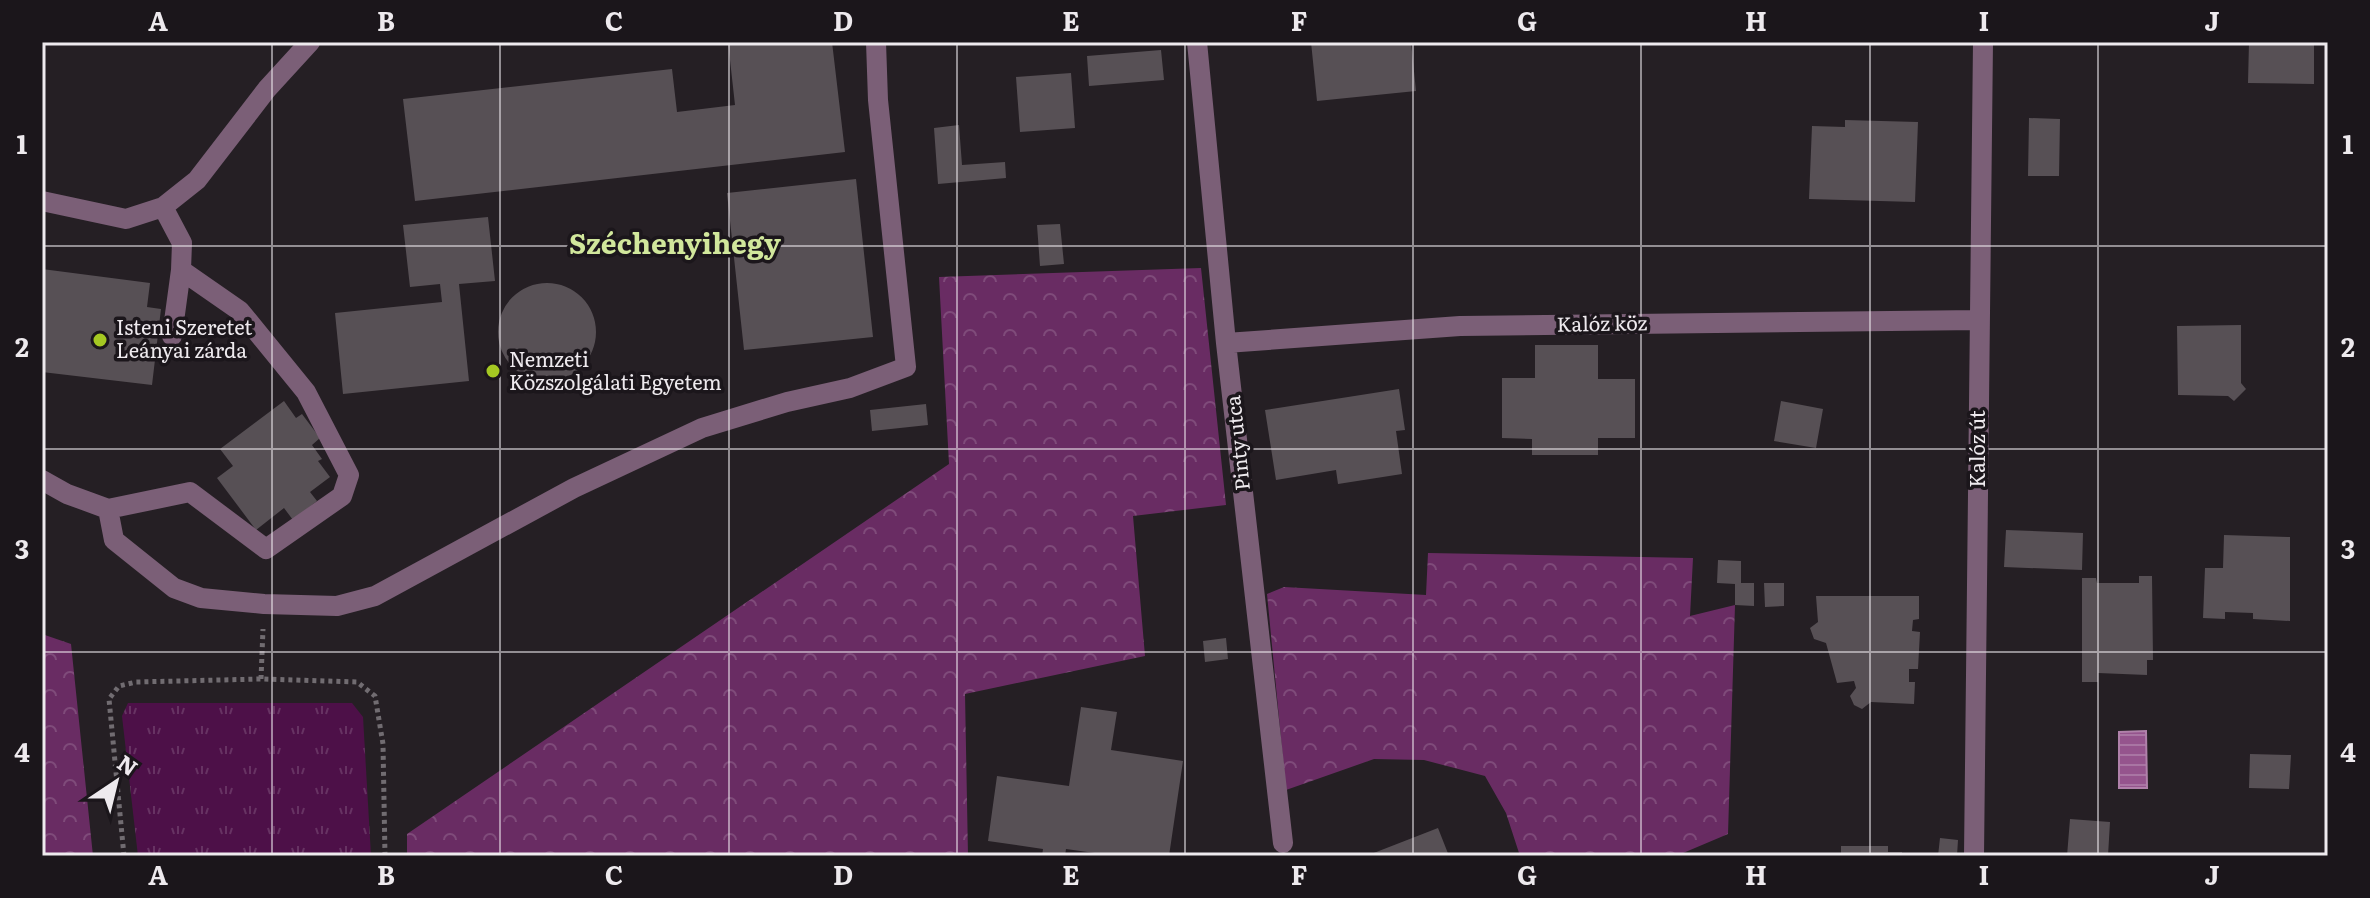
<svg xmlns="http://www.w3.org/2000/svg" width="2370" height="898" font-family="Literata,serif">
  <style>
    .grass { fill: url(#grass-tufts) }
    .forest { fill: url(#forest-crowns) }
    .water { fill: url(#water-rules); stroke: #b081aa; stroke-width: 2 }
    .building { fill: #575055 }
    .lines { fill: none; stroke-linecap: round; stroke-linejoin: round }
    .path { stroke: #716c71; stroke-width: 5; stroke-dasharray: 4 4; stroke-linecap: butt }
    .minor { stroke: #7b5f77; stroke-width: 20 }
    .grid { fill: none; stroke: #eeeaee; stroke-width: 2; stroke-opacity: 0.55 }
    .poi-dot { fill: #a5c822; stroke: #1b161b; stroke-width: 3 }
    .labels { text-anchor: middle; stroke-width: 7; stroke-linejoin: round; paint-order: stroke }
    .street-label { font-size: 20px; fill: #eeeaee; stroke: #1b161b }
    .poi-label { font-size: 20px; fill: #eeeaee; stroke: #1b161b; text-anchor: start }
    .district-label { font-size: 28px; font-weight: bold; fill: #d1e79c; stroke: #1b161b }
    .neatline { fill: none; stroke: #eeeaee; stroke-width: 3 }
    .grid-label { font-size: 26px; text-anchor: middle; font-weight: bold; fill: #eeeaee }
  </style>
  <defs>
    <pattern id="grass-tufts" width="24" height="20" patternUnits="userSpaceOnUse" patternTransform="scale(2)"><rect width="24" height="20" fill="#4d1048"/><path d="M3 7l-1-3M5 7V3M7 7l1-3M15 17l-1-3M17 17v-4M19 17l1-3" fill="none" stroke="#673363"/></pattern>
    <pattern id="forest-crowns" width="20" height="18" patternUnits="userSpaceOnUse" patternTransform="scale(2)"><rect width="20" height="18" fill="#692c63"/><path d="M2 6a3 3 0 1 1 6 0M12 15a3 3 0 1 1 6 0" fill="none" stroke="#7f4b7a"/></pattern>
    <pattern id="water-rules" width="6" height="5" patternUnits="userSpaceOnUse" patternTransform="scale(2)"><rect width="6" height="5" fill="#95548d"/><path d="M0 2.5h6" fill="none" stroke="#a975a3"/></pattern>
  </defs>
  <rect width="100%" height="100%" fill="#251f24"/>
  <!-- grass -->
  <path class="grass" d="M128,703H352L363,717L371,856H138L122,716Z"/>
  <!-- forest -->
  <path class="forest" d="M1201,268L1226,505L1133,516L1145,656L965,694L968,856H407V834L949,464L939,277Z
    M1428,553L1693,558L1690,616L1735,605L1728,834L1676,856H1520L1506,813L1485,776L1424,760L1374,759L1286,790L1267,594L1284,587L1426,595Z
    M42,634L71,644L93,856H42Z"/>
  <!-- water -->
  <path class="water" d="M2146,731L2147,788H2119V732Z"/>
  <!-- building -->
  <path class="building" d="M728,42H832L845,152L415,201L403,99L672,69L677,112L735,105Z
    M1311,42H1411L1416,91L1317,101Z
    M2249,42H2314V84L2248,83Z
    M1161,50L1164,80L1089,86L1087,56Z
    M1071,73L1075,128L1020,132L1016,77Z
    M2029,118L2060,119L2059,176H2028Z
    M1845,120L1918,122L1915,202L1809,199L1812,126L1845,127Z
    M959,125L962,165L1005,162L1006,178L938,184L934,128Z
    M856,179L873,337L744,350L727,193Z
    M488,217L495,281L459,284L469,381L343,394L335,313L442,302L440,284L410,287L403,225Z
    M1060,224L1064,264L1040,266L1037,225Z
    M42,269L150,283L147,307L161,309L152,385L42,372Z
    M498 332a49 49 0 1 1 98 0a49 49 0 1 1-98 0Z
    M2241,325V383L2246,389L2234,401L2228,396L2178,395L2177,326Z
    M1535,345H1598V379H1635V438H1598V455H1532V439L1502,438V378H1535Z
    M1399,389L1405,430L1396,431L1402,474L1338,484L1336,470L1276,480L1265,410Z
    M284,401L296,418L302,414L320,438L312,445L322,459L318,461L330,477L310,492L317,501L293,520L284,508L256,530L217,478L233,466L220,449Z
    M1781,401L1823,409L1816,448L1774,441Z
    M926,404L928,425L872,431L870,410Z
    M2006,530L2083,533L2082,570L2004,567Z
    M2224,535L2290,537V621L2253,619V613L2225,612V619L2203,618L2205,568H2223Z
    M1718,560L1741,561V583H1754V606L1735,605V584L1717,583Z
    M2139,576H2152L2153,660H2147V675L2098,673V682H2082V578H2096L2097,583H2139Z
    M1764,583H1784V606L1765,607Z
    M1816,596H1919V619L1913,620L1912,631L1920,632L1918,669H1909V682H1915L1914,704L1871,702L1862,709L1854,705L1850,696L1856,688L1854,681L1837,683L1826,643L1814,639L1810,628L1818,622Z
    M1226,638L1228,659L1205,662L1203,641Z
    M1081,707L1117,712L1111,750L1183,761L1169,856H1116L1066,849L1065,856H1042L1043,849L988,841L997,776L1069,786Z
    M2250,754L2291,755L2289,789L2249,788Z
    M2070,819L2110,822L2108,856H2067Z
    M1438,828L1449,856H1366Z
    M1940,838L1958,840L1957,856H1938Z
    M1841,846H1888V852H1902V856H1841Z"/>
  <g class="lines">
    <!-- path -->
    <path class="path" d="M261,679L263,629
      M124,856L109,699L119,686L136,682L261,679L357,682L375,696L383,744L385,856"/>
    <!-- minor -->
    <path class="minor" d="M1197,42L1226,343L1283,843
      M42,201L126,219L163,207L197,180L267,89L310,42
      M163,207L182,243L181,270L172,336
      M1226,343L1460,326L1979,320
      M42,480L67,494L108,509L114,540L174,588L201,598L264,604L337,606L375,596L574,488L702,428L787,402L850,388L906,367L878,100L876,42
      M108,509L190,492L266,549L342,496L349,475L306,392L240,311L181,270
      M1974,856L1983,42"/>
  </g>
  <!-- grid -->
  <path class="grid" d="M272,42V856M500,42V856M729,42V856M957,42V856M1185,42V856M1413,42V856M1641,42V856M1870,42V856M2098,42V856M42,246H2328M42,449H2328M42,652H2328"/>
  <!-- markers -->
  <g class="poi-dot">
    <circle cx="100" cy="340" r="8"/>
    <circle cx="493" cy="371" r="8"/>
  </g>
  <g class="labels">
    <!-- street labels -->
    <g class="street-label">
      <text transform="translate(1602 324) rotate(-1)" y="7">Kalóz köz</text>
      <text transform="translate(1238 443) rotate(-96)" y="7">Pinty utca</text>
      <text transform="translate(1978 449) rotate(-90)" y="7">Kalóz út</text>
    </g>
    <!-- poi labels -->
    <g class="poi-label">
      <text x="116" y="335">Isteni Szeretet<tspan x="116" dy="23">Leányai zárda</tspan></text>
      <text x="509" y="367">Nemzeti<tspan x="509" dy="23">Közszolgálati Egyetem</tspan></text>
    </g>
    <!-- district labels -->
    <g class="district-label">
      <text x="675" y="254">Széchenyihegy</text>
    </g>
  </g>
  <!-- border -->
  <rect width="2370" height="898" fill="none" stroke="#1b161b" stroke-width="88"/>
  <!-- north arrow -->
  <g transform="translate(116 782) rotate(35)" stroke="#1b161b" stroke-width="6" paint-order="stroke">
  <path d="M0-6L14 30L0 20L-14 30Z" fill="#eeeaee"/>
  <text y="-12" font-size="22" font-weight="bold" text-anchor="middle" fill="#eeeaee">N</text>
  </g>
  <rect x="44" y="44" width="2282" height="810" class="neatline"/>
  <g class="grid-label">
    <text x="158" y="31">A</text>
    <text x="386" y="31">B</text>
    <text x="614" y="31">C</text>
    <text x="843" y="31">D</text>
    <text x="1071" y="31">E</text>
    <text x="1299" y="31">F</text>
    <text x="1527" y="31">G</text>
    <text x="1756" y="31">H</text>
    <text x="1984" y="31">I</text>
    <text x="2212" y="31">J</text>
    <text x="22" y="154">1</text>
    <text x="2348" y="154">1</text>
    <text x="22" y="357">2</text>
    <text x="2348" y="357">2</text>
    <text x="22" y="559">3</text>
    <text x="2348" y="559">3</text>
    <text x="22" y="762">4</text>
    <text x="2348" y="762">4</text>
    <text x="158" y="885">A</text>
    <text x="386" y="885">B</text>
    <text x="614" y="885">C</text>
    <text x="843" y="885">D</text>
    <text x="1071" y="885">E</text>
    <text x="1299" y="885">F</text>
    <text x="1527" y="885">G</text>
    <text x="1756" y="885">H</text>
    <text x="1984" y="885">I</text>
    <text x="2212" y="885">J</text>
  </g>
</svg>
